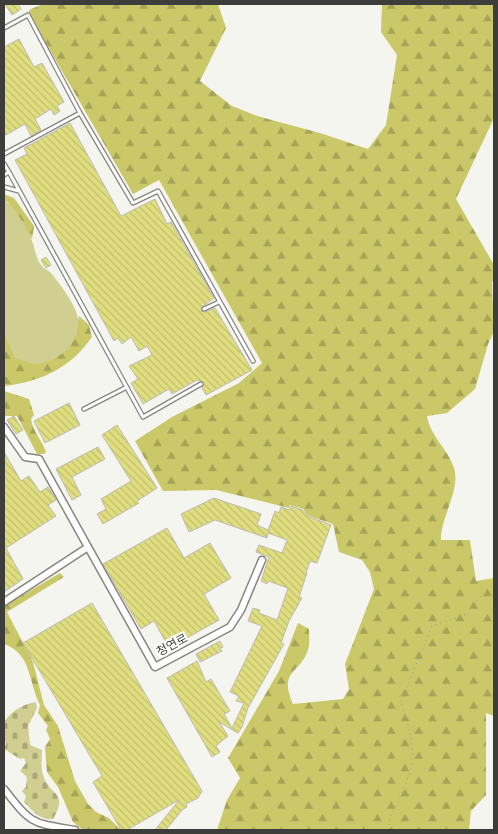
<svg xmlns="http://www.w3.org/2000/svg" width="498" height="834" font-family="'Noto Sans','Noto Sans KR',sans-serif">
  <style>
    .forest { fill: url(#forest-firs) }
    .cemetery { fill: url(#cemetery-stones) }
    .green { fill: #d0ce90 }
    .building { fill: url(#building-back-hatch); stroke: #bbbbb5 }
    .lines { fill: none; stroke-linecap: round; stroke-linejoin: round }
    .service-casing { stroke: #868680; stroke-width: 5.5 }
    .minor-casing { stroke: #868680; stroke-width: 9 }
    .path { stroke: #999a95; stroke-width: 1; stroke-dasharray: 1 4; stroke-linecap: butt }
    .service { stroke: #fff; stroke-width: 3 }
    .minor { stroke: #fff; stroke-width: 6 }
    .labels { text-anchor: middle; stroke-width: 4.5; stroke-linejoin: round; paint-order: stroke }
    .street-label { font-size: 12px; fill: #3d3d3b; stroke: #fffffe }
  </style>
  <defs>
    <pattern id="forest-firs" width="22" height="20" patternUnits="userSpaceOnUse" patternTransform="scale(1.25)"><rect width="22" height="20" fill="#cbc869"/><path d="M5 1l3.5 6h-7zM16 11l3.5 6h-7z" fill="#a6a458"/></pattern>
    <pattern id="cemetery-stones" width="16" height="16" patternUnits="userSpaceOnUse" patternTransform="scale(1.25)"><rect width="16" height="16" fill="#d0ce90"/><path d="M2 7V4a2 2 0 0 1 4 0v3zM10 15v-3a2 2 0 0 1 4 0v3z" fill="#aaa877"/></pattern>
    <pattern id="building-back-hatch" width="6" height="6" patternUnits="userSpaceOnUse" patternTransform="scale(1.25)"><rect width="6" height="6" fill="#e1de7f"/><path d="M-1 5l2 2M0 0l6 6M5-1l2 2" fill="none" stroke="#c2bf6f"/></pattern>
  </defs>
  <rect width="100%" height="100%" fill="#f4f5ee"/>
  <!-- forest -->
  <path class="forest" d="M43,4H218L226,28L200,81L232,106L257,116L320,133L368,149L386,125L397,55L381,32L382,4H494V118L456,199L494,265V280L492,282L494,331L488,344L475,389L447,413L427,416C430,436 448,449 454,468C461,489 440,519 441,540H470L476,581L494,578V716L486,713V795L471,811L469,830H217L227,800L240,778L228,758L279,671L298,623L309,629C309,636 310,644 308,650C300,674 278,670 293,704L343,699L349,689L345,664L374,589L370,572L362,560L339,552L333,524L309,516L303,509L290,505L289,508L216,490L163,491L135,441L172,417L239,383L262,363L159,180L133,194L29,14V10Z
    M4,194L14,198L34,226L32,239L8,202L4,200Z
    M79,316L89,325L92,337C71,368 40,382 4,386V332L16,358L76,335Z
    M4,391L29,399L34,415L31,419C33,432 42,440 46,452L44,454H37L17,416H4Z
    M60,573L64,577L7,612L33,662L44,705L58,726L75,781L88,804L96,812L109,818L121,830H83L73,822L58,787L47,772L45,747L50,739L46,730L48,726L38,713L40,705C28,681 32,654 4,644V606Z"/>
  <!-- cemetery -->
  <path class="cemetery" d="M36,702L37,708L28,726L30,745L42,750C42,759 40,769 44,778C52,797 68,792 53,819C40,821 32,810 24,802L26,796L22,791L26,787L27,777L20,771L26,763L24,758L20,759L4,749L6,744L4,737V719L6,720C11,711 26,703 36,702Z"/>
  <!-- green -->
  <path class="green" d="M4,200C15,205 27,229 32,241C35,248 36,260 42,266C44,269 48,270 51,273C60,284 76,305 78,319C80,343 58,364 34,364C29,363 22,360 16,358L4,332Z"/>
  <!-- building -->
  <path class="building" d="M5,4H18L21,9L12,15Z
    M19,39L34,67L42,63L64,102L57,106L60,111L54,115L51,109L35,119L41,130L31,136L25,124L6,135L4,132V47Z
    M70,123L121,216L155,199L167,224L171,222L214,298L202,307L201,311L205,312L215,308L252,370L206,395L202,388L204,383L197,380L172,394L169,389L143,404L131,383L138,379L129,366L152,355L147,346L139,351L131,337L122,344L118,338L114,341L15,160L27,154L24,148Z
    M46,257L51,265L46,268L41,260Z
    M69,403L80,425L45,443L34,421Z
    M14,416L23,430L16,434L7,420Z
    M117,425L157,488L137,501L139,503L103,524L97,514L106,509L101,499L131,481L102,435Z
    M98,447L105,459L72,477L81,495L72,500L56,469Z
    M4,452L21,481L29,476L40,492L48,487L56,500L48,505L56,516L6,548L23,579L4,592Z
    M214,498L261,514L257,525L268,530L275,511L279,513L281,507L289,510L291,506L302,510L307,514V516L331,525L317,563L310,561L306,573H307L299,597L302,598L289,621L281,643L284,644L248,708L242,727L238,733L219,722L228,736L216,746L220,752L212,757L167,678L197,661L206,682L211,679L230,711L224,714L232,728L244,703L236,701L239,696L230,692L262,626L248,621L253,608L260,610L259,613L277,620L288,588L268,581L267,584L261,581L269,557L256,552L259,545L282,553L287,540L268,533L267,538L215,520L189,532L181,514Z
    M167,528L184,558L210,543L231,578L204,594L219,620L169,648L154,621L141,629L103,564Z
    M92,603L202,791L198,798L186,804L187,807L182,810L166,830H155L179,800L127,830H121L93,782L102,776L23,643Z
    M220,641L223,647L220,648L222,651L200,662L196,654Z"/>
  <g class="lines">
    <defs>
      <path id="service" d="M4,28L28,15L80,113L133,203L158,191L253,361
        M4,154L80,113
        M4,164L9,172
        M4,175L9,172L143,417L201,384
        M4,187L19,191
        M204,309L219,302
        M84,409L127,387"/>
      <path id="minor" d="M4,427L25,457L39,459L88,547
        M4,602L88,547L155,667L230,627L241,610L262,560
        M4,789C32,825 32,823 75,830"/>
    </defs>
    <!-- service casing -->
    <use href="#service" class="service-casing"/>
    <!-- minor casing -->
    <use href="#minor" class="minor-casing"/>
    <!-- path -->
    <path class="path" d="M390,830L389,821C396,804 407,785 411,767C416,745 407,722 401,701L432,626L468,614L474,603L494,583"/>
    <!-- service -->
    <use href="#service" class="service"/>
    <!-- minor -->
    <use href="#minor" class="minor"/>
  </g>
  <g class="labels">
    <!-- street labels -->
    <g class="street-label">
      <text transform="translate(172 645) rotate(-28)" y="4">청연로</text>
    </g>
  </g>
  <!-- border -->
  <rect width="498" height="834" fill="none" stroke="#3d3d3b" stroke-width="10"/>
</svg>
